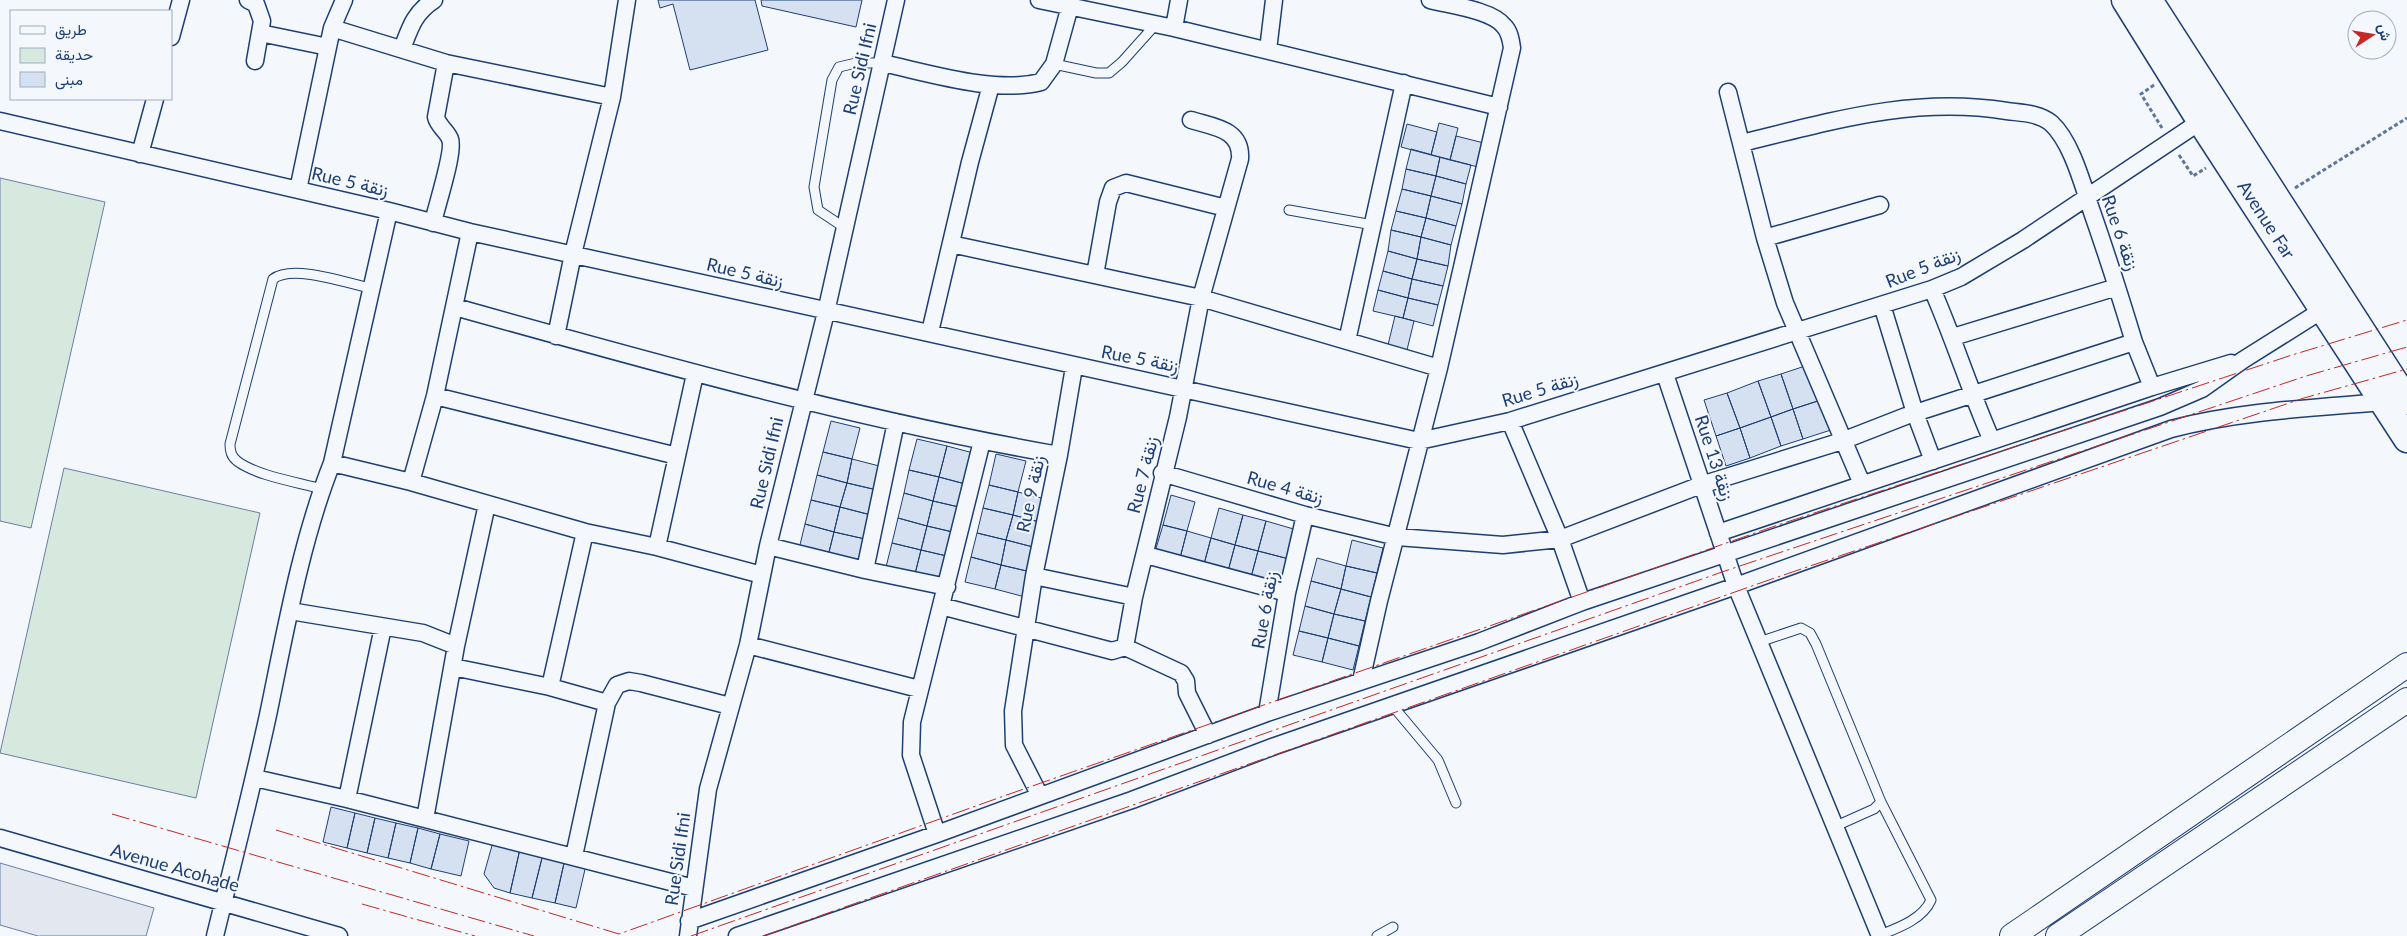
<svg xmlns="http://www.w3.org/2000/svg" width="2407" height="936" font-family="Lato,Vazirmatn,sans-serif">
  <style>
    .green { fill: #d7e8df; stroke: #687fa3 }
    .parking { fill: #e3e8f0; stroke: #687fa3 }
    .building { fill: #d5e0f0; stroke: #1d3f73 }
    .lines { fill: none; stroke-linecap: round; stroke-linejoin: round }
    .lane-casing { stroke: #1d3f73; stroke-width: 11 }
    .street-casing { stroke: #1d3f73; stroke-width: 19 }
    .secondary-casing { stroke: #1d3f73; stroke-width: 26 }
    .primary-casing { stroke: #1d3f73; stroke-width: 29 }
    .path { stroke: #5e769c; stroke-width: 3; stroke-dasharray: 4 2.5; stroke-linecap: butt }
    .lane { stroke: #f4f7fb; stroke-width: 9 }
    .street { stroke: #f4f7fb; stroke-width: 16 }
    .secondary { stroke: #f4f7fb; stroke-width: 24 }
    .primary { stroke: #f4f7fb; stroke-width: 26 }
    .power { stroke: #c62828; stroke-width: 1; stroke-dasharray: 18 4 2.5 4; stroke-linecap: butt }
    .labels { text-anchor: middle; stroke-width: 4; stroke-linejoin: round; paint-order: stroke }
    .street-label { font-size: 18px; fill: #1d3f73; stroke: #f4f7fb }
  </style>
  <rect width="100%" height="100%" fill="#f4f7fb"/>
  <!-- green -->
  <path class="green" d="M0,178L105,202L31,528L0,521Z
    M64,468L260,513L196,798L0,753Z"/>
  <!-- parking -->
  <path class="parking" d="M0,863L154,908L146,936H38L0,925Z"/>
  <!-- building -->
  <path class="building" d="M658,0H755L768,50L690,70L673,4L660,8Z
    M761,0H862L856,27L762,6Z
    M1439,123L1458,128L1450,160L1431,155Z
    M1407,124L1437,132L1431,155L1401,147Z
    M1456,136L1484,143L1478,167L1450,160Z
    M1411,149L1440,157L1436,176L1406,169Z
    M1440,157L1471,165L1466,184L1436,176Z
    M1406,169L1436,176L1431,196L1402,189Z
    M1436,176L1466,184L1462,204L1431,196Z
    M1402,189L1431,196L1426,218L1396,211Z
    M1431,196L1462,204L1456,226L1426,218Z
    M1396,211L1426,218L1421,237L1391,230Z
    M1426,218L1456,226L1451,245L1421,237Z
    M1391,230L1421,237L1417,259L1388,251Z
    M1421,237L1451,245L1448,266L1417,259Z
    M1388,251L1417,259L1412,279L1383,271Z
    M1417,259L1448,266L1443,286L1412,279Z
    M1383,271L1412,279L1408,298L1378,290Z
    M1412,279L1443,286L1438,305L1408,298Z
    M1378,290L1408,298L1403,318L1373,311Z
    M1408,298L1438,305L1433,326L1403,318Z
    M1395,316L1414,321L1407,350L1388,345Z
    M1811,364L1824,399L1793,409L1781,374Z
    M1781,374L1793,409L1771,417L1758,381Z
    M1758,381L1771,417L1740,428L1727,393Z
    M1727,393L1740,428L1716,436L1704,400Z
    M1824,399L1834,429L1803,439L1793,409Z
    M1793,409L1803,439L1781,446L1771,417Z
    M1771,417L1781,446L1750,458L1740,428Z
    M831,421L860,428L852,459L823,452Z
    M1740,428L1750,458L1726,466L1716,436Z
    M917,439L947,446L939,477L909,470Z
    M947,446L977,454L969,485L939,477Z
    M823,452L852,459L847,483L817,475Z
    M996,454L1026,461L1018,492L989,485Z
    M852,459L883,467L877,490L847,483Z
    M909,470L939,477L933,501L904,493Z
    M817,475L847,483L840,507L811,500Z
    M939,477L969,485L963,508L933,501Z
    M847,483L877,490L871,515L840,507Z
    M989,485L1018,492L1013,515L983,508Z
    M1018,492L1049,500L1043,523L1013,515Z
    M904,493L933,501L927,526L898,518Z
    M1171,495L1195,502L1187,531L1163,525Z
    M811,500L840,507L834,532L805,524Z
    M933,501L963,508L957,533L927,526Z
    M840,507L871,515L865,539L834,532Z
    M983,508L1013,515L1006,540L977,533Z
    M1219,508L1243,515L1235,545L1211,538Z
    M1013,515L1043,523L1037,548L1006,540Z
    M1243,515L1266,521L1258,551L1235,545Z
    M898,518L927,526L921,550L892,543Z
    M1266,521L1297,530L1289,559L1258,551Z
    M805,524L834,532L828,556L799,549Z
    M1163,525L1187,531L1179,562L1154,555Z
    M927,526L957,533L951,557L921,550Z
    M1187,531L1211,538L1203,568L1179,562Z
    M834,532L865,539L859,564L828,556Z
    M977,533L1006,540L1001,565L971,557Z
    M1211,538L1235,545L1227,575L1203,568Z
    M1006,540L1037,548L1031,572L1001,565Z
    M1352,540L1383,548L1377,573L1346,566Z
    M892,543L921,550L915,574L886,567Z
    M1235,545L1258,551L1250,581L1227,575Z
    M921,550L951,557L946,582L915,574Z
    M1258,551L1289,559L1281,590L1250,581Z
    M971,557L1001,565L995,589L965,582Z
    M1317,558L1346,566L1341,589L1311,581Z
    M1001,565L1031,572L1025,597L995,589Z
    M1346,566L1377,573L1371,597L1341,589Z
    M1311,581L1341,589L1334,614L1305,606Z
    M1341,589L1371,597L1365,621L1334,614Z
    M1305,606L1334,614L1328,638L1299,631Z
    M1334,614L1365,621L1359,646L1328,638Z
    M1299,631L1328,638L1322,662L1293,655Z
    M1328,638L1359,646L1353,670L1322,662Z
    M331,807L355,813L347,848L323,842Z
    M355,813L375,818L367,853L347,848Z
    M375,818L396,823L388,858L367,853Z
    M396,823L418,828L410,863L388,858Z
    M418,828L440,834L431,869L410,863Z
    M440,834L469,841L461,876L431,869Z
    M493,842L520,849L510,893L494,888L484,874Z
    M520,849L543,854L532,898L510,893Z
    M543,854L565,859L555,903L532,898Z
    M565,859L586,865L576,908L555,903Z"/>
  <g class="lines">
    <defs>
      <path id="lane" d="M1054,64L1096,73H1109L1122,62L1156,24
        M1289,210L1373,225
        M845,228L818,210L814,187L832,80L839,67L856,63H882
        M322,489C297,482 257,476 237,461C231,456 230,451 230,444L273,279C293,264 346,283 370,288
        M1759,642L1801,628L1810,633L1816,644L1881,802L1874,809L1836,826
        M1392,705L1438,760L1456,803
        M1880,935C1898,928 1923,919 1931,900L1881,802
        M1377,936L1393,927"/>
      <path id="street" d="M248,0L256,4L262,21L255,61
        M1039,0L1174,28L1499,107
        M332,28L446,63L612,97
        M1174,28L1179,0
        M260,33L328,47
        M171,37L181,0
        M402,49C410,28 414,13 434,0
        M1268,50L1274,0
        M882,63C929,73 995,94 1041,82L1054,64L1070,6
        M1728,92L1765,238L1785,303L1862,484
        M0,121L389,211L470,232L1419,441L1510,421L1932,289L1961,277L2023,240L2207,117
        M140,154L155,99
        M298,190L332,28L344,0
        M433,223C436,207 455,151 450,139C447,131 438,126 436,117L446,63
        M1765,238L1880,205
        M951,244L1201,298L1439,368
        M1095,275L1108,202L1113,188L1126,183L1226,208
        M1932,289C1954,339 1970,391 1992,441
        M1882,305L1915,413L1933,461
        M455,307C655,363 855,419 1059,455
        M930,332L970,162L991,85
        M556,336L573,254L612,97L627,0
        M1953,337L2117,287
        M1347,341L1404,83
        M2134,342L2152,387
        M1665,374L1736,586L1880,936
        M435,396L677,456
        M1510,421L1560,539L1582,602
        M332,463L411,482L585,532L657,547L762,575
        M1162,473L1305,515L1397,537L1503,545L1560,539L1701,485L1842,441L1906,416L2134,342C2121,299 2107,255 2092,212C2083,186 2072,142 2051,123C2039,113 2022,113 2007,111C1914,96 1832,121 1742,143
        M411,482L435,396L470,232
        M1718,533L2152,387L2231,363
        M768,546L865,570L947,587
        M657,547L695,374
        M1146,555L1287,593
        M865,570L896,422
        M1034,576L1134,597
        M941,606L1112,651L1125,647L1134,597L1178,417L1201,298L1240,159C1242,129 1214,127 1191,120
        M290,611L423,633L456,646
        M748,645L919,689
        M1125,647L1181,673L1186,681L1187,693L1208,735
        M453,667L550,687L607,703
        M1361,681L1379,601L1439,368L1512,48C1511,41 1510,32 1504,26C1492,10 1449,5 1430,0
        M550,687L585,532
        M1267,713L1287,593L1305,515
        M255,778L347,799L694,888
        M1040,796L1014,745L1013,711L1034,576L1059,455L1074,367
        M347,799L383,627
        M425,819L456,646L487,504
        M937,834L911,755L912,722L982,441
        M0,838L339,936
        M574,856L607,703L617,685L629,681L641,683L730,706
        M689,921L937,834L1267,713L1479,642L1582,602L2160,407L2202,389L2243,360L2324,309
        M215,936C233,863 252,789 268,715C285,633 301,541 332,463L389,211
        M688,936L708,789L748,645L768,546L826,312L896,0
        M737,936L1132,800L1275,746L1736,586L2171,429C2240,411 2312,408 2383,402"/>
      <path id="secondary" d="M2012,936L2407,665
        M2058,936L2407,700"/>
      <path id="primary" d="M2125,0L2201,122L2407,439
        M2149,0L2407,401"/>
    </defs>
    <!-- lane casing -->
    <use href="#lane" class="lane-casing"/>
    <!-- street casing -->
    <use href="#street" class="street-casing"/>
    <!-- secondary casing -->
    <use href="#secondary" class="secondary-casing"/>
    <!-- primary casing -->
    <use href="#primary" class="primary-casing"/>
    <!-- path -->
    <path class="path" d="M2154,85L2141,94L2162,128
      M2179,155L2193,176L2206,168
      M2295,188L2407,118"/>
    <!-- lane -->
    <use href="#lane" class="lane"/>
    <!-- street -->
    <use href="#street" class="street"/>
    <!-- secondary -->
    <use href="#secondary" class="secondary"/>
    <!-- primary -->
    <use href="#primary" class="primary"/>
    <!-- power -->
    <path class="power" d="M112,814L534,936
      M276,830L619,934L1001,797L1775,526L2292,355L2407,320
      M362,904L475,936
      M691,936L1722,572L2306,376L2407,347
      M763,936L1766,581L2304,398L2407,369"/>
  </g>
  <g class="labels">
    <!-- street labels -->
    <g class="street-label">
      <text transform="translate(860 69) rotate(-77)" y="6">Rue Sidi Ifni</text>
      <text transform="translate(350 182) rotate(13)" y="6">Rue 5 زنقة</text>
      <text transform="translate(2266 220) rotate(57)" y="6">Avenue Far</text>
      <text transform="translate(2120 233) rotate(71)" y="6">Rue 6 زنقة</text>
      <text transform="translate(1923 268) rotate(-22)" y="6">Rue 5 زنقة</text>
      <text transform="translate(745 273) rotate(13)" y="6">Rue 5 زنقة</text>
      <text transform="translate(1140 359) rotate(11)" y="6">Rue 5 زنقة</text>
      <text transform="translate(1540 390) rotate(-17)" y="6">Rue 5 زنقة</text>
      <text transform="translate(1714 458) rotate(72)" y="6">Rue 13 زنقة</text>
      <text transform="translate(767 463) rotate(-77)" y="6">Rue Sidi Ifni</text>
      <text transform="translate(1143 475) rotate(-76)" y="6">Rue 7 زنقة</text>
      <text transform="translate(1285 488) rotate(16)" y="6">Rue 4 زنقة</text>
      <text transform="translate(1031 494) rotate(-78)" y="6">Rue 9 زنقة</text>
      <text transform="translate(1265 610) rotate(-80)" y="6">Rue 6 زنقة</text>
      <text transform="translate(678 859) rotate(-82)" y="6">Rue Sidi Ifni</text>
      <text transform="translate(175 868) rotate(16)" y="6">Avenue Acohade</text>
    </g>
  </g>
  <!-- legend -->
  <rect x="10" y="10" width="162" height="90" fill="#f4f7fb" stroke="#9eadc5"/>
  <rect x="20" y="26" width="25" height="8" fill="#f4f7fb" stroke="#9eadc5"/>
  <text x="55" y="35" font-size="15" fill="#1d3f73">طريق</text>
  <rect x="20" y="48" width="25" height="15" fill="#d7e8df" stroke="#9eadc5"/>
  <text x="55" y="60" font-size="15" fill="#1d3f73">حديقة</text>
  <rect x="20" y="72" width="25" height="15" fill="#d5e0f0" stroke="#9eadc5"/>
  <text x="55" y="85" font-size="15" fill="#1d3f73">مبنى</text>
  <!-- north arrow -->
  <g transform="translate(2372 35) rotate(78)"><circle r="24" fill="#f4f7fb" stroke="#9eadc5"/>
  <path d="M0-4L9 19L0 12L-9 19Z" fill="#c62828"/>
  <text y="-8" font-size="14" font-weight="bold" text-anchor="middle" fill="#1d3f73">ش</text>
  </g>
</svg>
